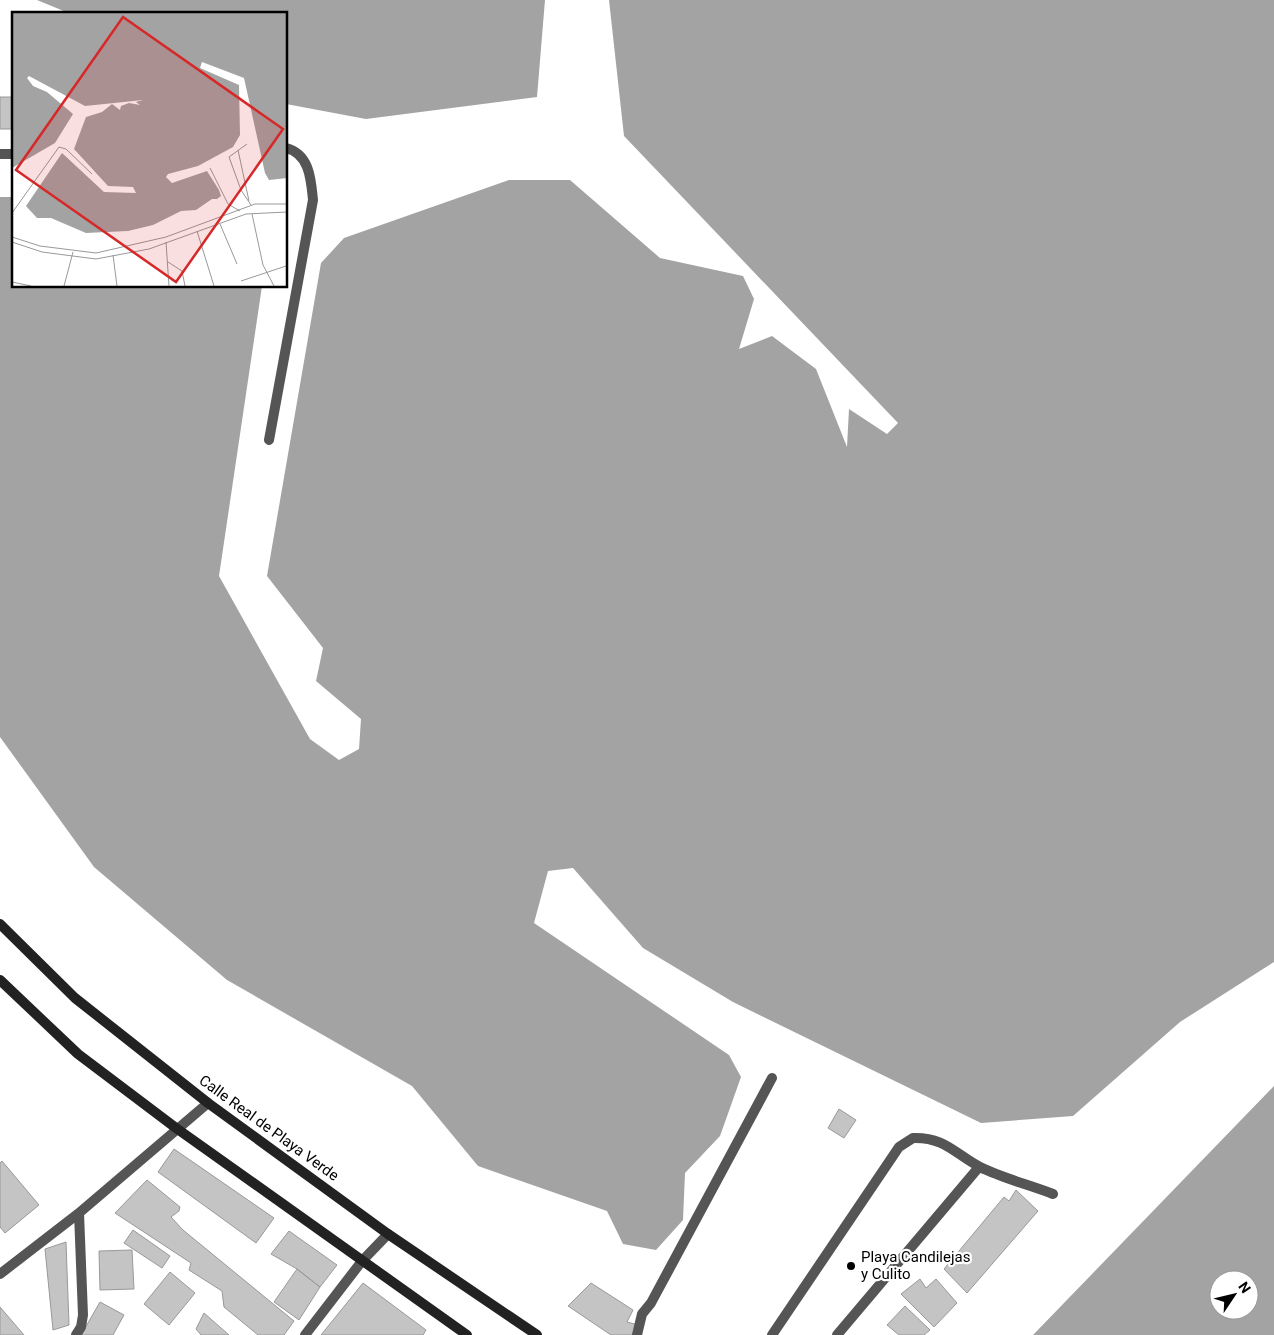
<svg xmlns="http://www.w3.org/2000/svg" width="1274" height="1335" font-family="Roboto,sans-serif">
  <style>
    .water { fill: #a3a3a3; fill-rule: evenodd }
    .building { fill: #c4c4c4; stroke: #999 }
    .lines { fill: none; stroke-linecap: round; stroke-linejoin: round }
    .lane { stroke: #555; stroke-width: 10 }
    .street { stroke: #555; stroke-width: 10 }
    .secondary { stroke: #222; stroke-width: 10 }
    .poi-dot { fill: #000; stroke: #fff; stroke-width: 2 }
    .labels { text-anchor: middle; stroke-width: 4.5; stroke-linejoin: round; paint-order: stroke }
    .street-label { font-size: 15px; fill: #000; stroke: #fff }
    .poi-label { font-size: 15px; fill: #000; stroke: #fff; text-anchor: start }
    .inset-road { fill: none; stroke: #999; stroke-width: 1 }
    .view { fill: #d62828; fill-opacity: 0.15; stroke: #d62828; stroke-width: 2.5 }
    .inset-edge { fill: none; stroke: #000; stroke-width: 2.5 }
  </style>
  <rect width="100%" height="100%" fill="#fff"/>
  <!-- water -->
  <path class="water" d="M37,0H545L537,97L366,119L286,104V14H71Z
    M609,0H1274V962L1180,1022L1073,1116L981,1123L733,1002L643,948L573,868L548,871L534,923L729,1055L741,1077L720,1136L685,1173L683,1220L656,1250L623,1244L607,1211L478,1166L412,1086L227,980L94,867L0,737V197H14V286H262L219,576L310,739L339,760L359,749L361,719L316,681L323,648L267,576L321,263L344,238L509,180H570L660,258L743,276L754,299L739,349L772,336L816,369L847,447L849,409L887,434L898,423L624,136Z
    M1274,1086V1335H1033ZM1219,1280H1249V1310H1219Z"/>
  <!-- building -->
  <path class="building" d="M0,97H14V129H0Z
    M839,1109L856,1120L844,1138L828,1128Z
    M174,1149L274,1218L256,1243L158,1172Z
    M2,1161L39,1205L5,1233L0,1227V1163Z
    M147,1180L180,1207L179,1211L171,1217L183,1230L294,1321L284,1335H258L224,1307L222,1291L189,1270L191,1263L115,1213Z
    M1016,1190L1038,1211L967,1293L944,1269L1004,1197L1009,1201Z
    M133,1230L170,1256L162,1268L124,1243Z
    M289,1231L337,1265L320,1287L297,1269L271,1254Z
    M66,1242L69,1325L53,1330L45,1249Z
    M132,1250L134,1289L100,1290L99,1251Z
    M297,1269L320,1287L299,1320L274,1302Z
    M170,1272L195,1293L169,1325L144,1304Z
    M920,1279L926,1288L936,1279L957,1303L934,1327L901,1294Z
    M363,1283L426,1330L423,1335H321Z
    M591,1283L633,1310L627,1322L638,1325L632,1335H611L568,1306Z
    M100,1302L124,1315L113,1335H81Z
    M905,1306L930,1330L924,1335H899L887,1325Z
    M0,1307L24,1335H0Z
    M204,1313L229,1335H201L196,1329Z"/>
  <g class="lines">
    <!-- lane -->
    <path class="lane" d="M0,154H14
      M269,440L313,200C311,180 310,154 286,148
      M637,1335L642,1314L651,1303L772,1078
      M772,1335L899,1147L913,1138C945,1137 955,1154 980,1167C1002,1178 1030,1185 1053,1194
      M837,1335L979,1167"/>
    <!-- street -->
    <path class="street" d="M0,1274L79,1213L208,1103
      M76,1335L81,1327L83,1315L79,1213
      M305,1335L362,1261L388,1234"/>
    <!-- secondary -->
    <path class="secondary" d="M0,924L75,998L208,1103L388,1234L537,1335
      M0,980L78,1054L176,1128L467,1335"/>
  </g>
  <!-- markers -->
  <circle class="poi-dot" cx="851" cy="1266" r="5"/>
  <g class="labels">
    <!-- street labels -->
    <g class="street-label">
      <text transform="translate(269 1128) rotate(36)" y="5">Calle Real de Playa Verde</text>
    </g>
    <!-- poi labels -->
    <g class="poi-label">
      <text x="861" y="1262">Playa Candilejas<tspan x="861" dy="17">y Culito</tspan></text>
    </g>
  </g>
  <!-- overview -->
  <g transform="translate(12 12)">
    <rect width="275" height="275" fill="#fff"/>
    <path d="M0,1H275V166L257,168L253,161L232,66L190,50L188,56L227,73L228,123L221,135L186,154L156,162L154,165L160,171L195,159L207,178L209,184L205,187H200L184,198L169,199L141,213L116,219L74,221L39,206H25L14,194L50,141L92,180L124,181L121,175L96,174L62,137L74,105L90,100L100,92L108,98L109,94L117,91L128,93L124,90L131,88L73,94L17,64L15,66L21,74L35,80L61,102L43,131L0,156Z" fill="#a3a3a3"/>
    <path class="inset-road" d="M235,132L217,145L229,178L239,193M226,138L237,189M198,156L216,192L228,199M0,201L47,135L54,137L80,162M240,202L251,253L262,274M208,212L225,252M185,219L202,274M0,225L28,234L84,241L154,225L243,192H275M0,230L30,240L84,247L137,237L234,202L275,200M154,230L157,274M101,243L105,274M156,250L170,259L173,274M229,269L274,254M0,270L19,274M52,274L61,240"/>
    <path class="view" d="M111,5L271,117L164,270L4,158Z"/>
    <rect width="275" height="275" class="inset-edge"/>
  </g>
  <!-- north arrow -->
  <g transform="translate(1234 1295) rotate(55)"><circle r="24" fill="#ffffff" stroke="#999999"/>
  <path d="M0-4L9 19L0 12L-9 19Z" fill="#000000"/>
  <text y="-8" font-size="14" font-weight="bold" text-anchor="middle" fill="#000000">N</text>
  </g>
</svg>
